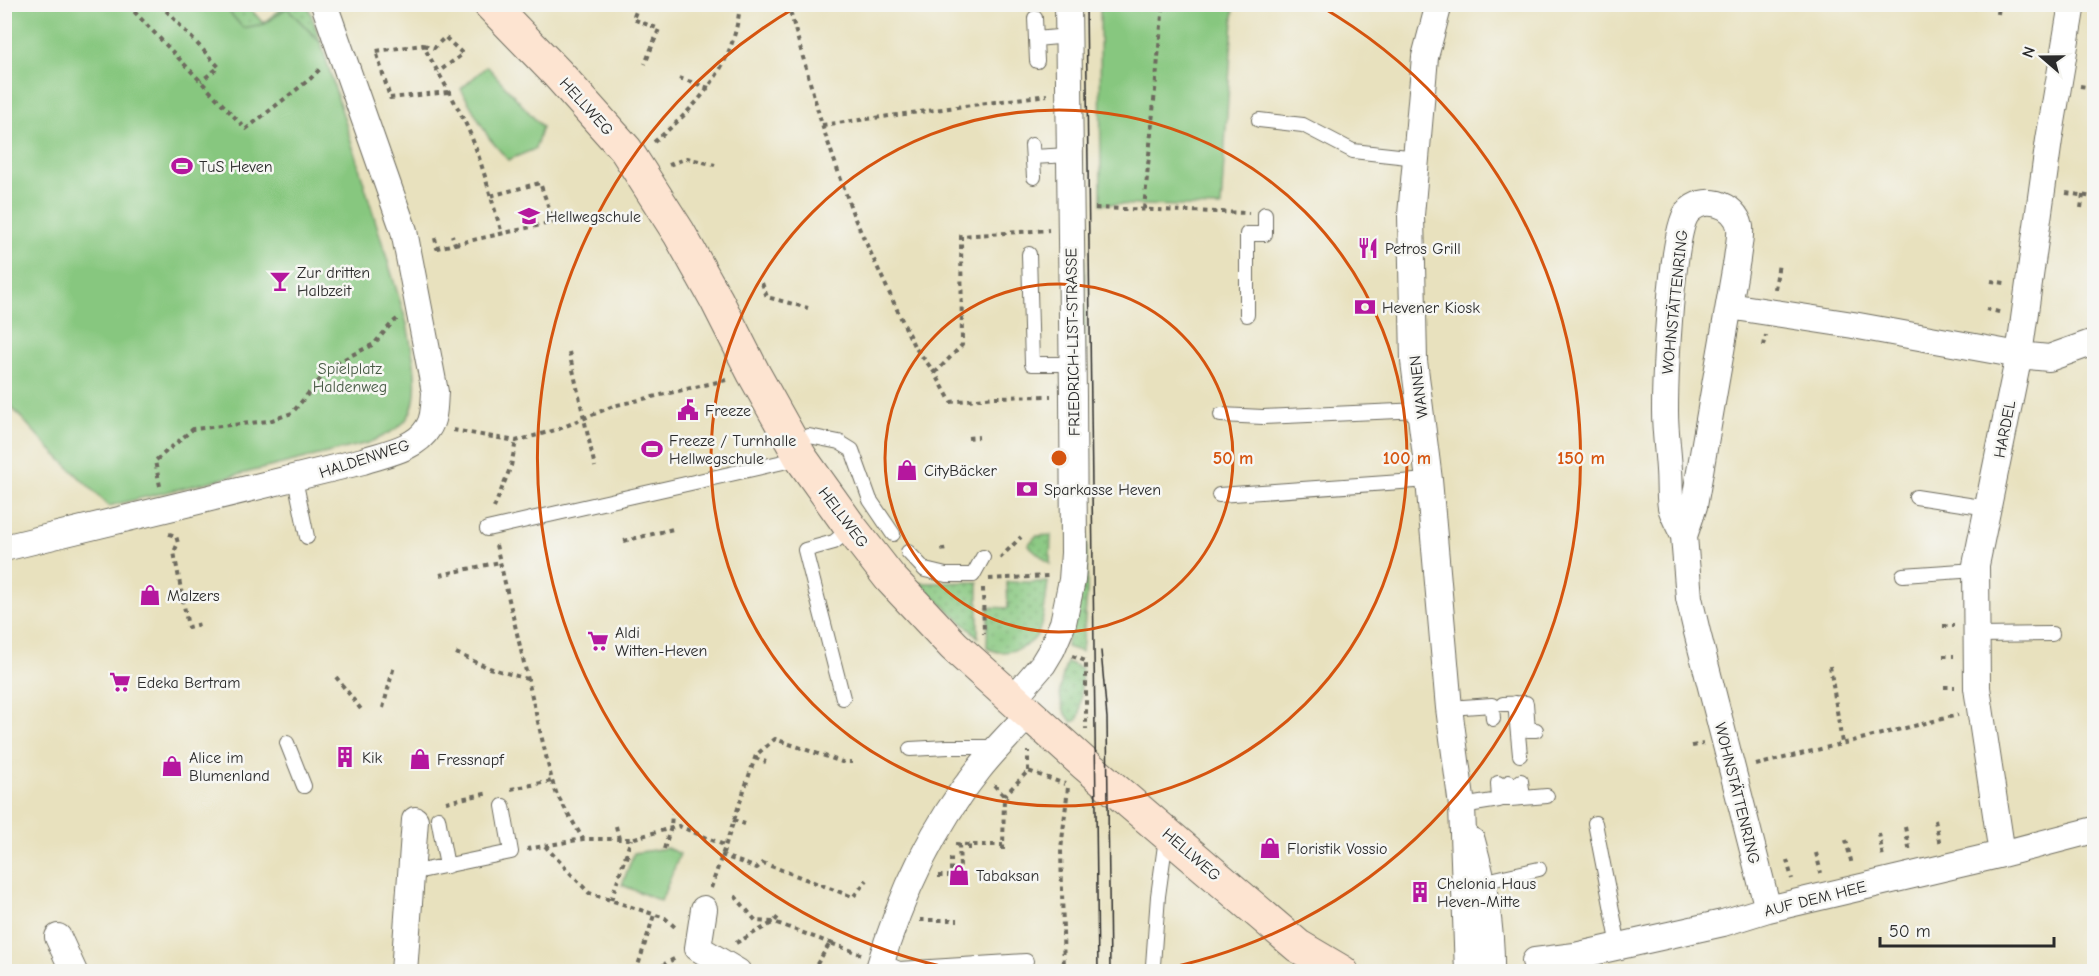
<svg xmlns="http://www.w3.org/2000/svg" width="2099" height="976" font-family="'Comic Neue',sans-serif">
  <style>
    .grass { fill: url(#grass-dots); stroke: #597955; stroke-width: 1.5 }
    .green { fill: #87c77f; stroke: #597955; stroke-width: 1.5 }
    .lines { fill: none; stroke-linecap: round; stroke-linejoin: round }
    .lane-casing { stroke: #6d6b5e; stroke-width: 16 }
    .street-casing { stroke: #6d6b5e; stroke-width: 28 }
    .secondary-casing { stroke: #6d6b5e; stroke-width: 35 }
    .path { stroke: #6d6b5e; stroke-width: 4; stroke-dasharray: 4.5 4.5; stroke-linecap: butt }
    .lane { stroke: #fff; stroke-width: 14 }
    .street { stroke: #fff; stroke-width: 26 }
    .secondary { stroke: #fde4d1; stroke-width: 33 }
    .tram { stroke: #2b2b2b; stroke-width: 1.5 }
    .ring { fill: none; stroke: #d5540f; stroke-width: 3 }
    .labels { text-anchor: middle; stroke-width: 5; stroke-linejoin: round; paint-order: stroke }
    .street-label { font-size: 16px; fill: #2b2b2b; stroke: #f6f6f2 }
    .poi-label { font-size: 16px; fill: #2b2b2b; stroke: #f6f6f2; text-anchor: start }
    .park-label { font-size: 16px; fill: #475a44; stroke: #f6f6f2 }
    .centre { fill: #d5540f; stroke: #f6f6f2; stroke-width: 3 }
    .ring-label { font-size: 18px; text-anchor: middle; font-weight: bold; fill: #d5540f; stroke: #f6f6f2; stroke-width: 5; stroke-linejoin: round; paint-order: stroke }
  </style>
  <defs>
    <pattern id="grass-dots" width="8" height="8" patternUnits="userSpaceOnUse" patternTransform="scale(1.5)"><rect width="8" height="8" fill="#87c77f"/><path d="M2 2h.1M6 6h.1" fill="none" stroke="#6fa268" stroke-width="1.8" stroke-linecap="round"/></pattern>
  </defs>
  <rect width="100%" height="100%" fill="#f6f6f2"/>
  <filter id="ink" filterUnits="userSpaceOnUse"><feTurbulence type="fractalNoise" baseFrequency=".0167" numOctaves="2"/><feDisplacementMap in="SourceGraphic" scale="12" xChannelSelector="R" yChannelSelector="G"/><feConvolveMatrix kernelMatrix="1 2 1 2 8 2 1 2 1" color-interpolation-filters="sRGB"/></filter>
  <filter id="wash" filterUnits="userSpaceOnUse"><feTurbulence type="fractalNoise" baseFrequency=".008" numOctaves="4" result="noise"/><feDisplacementMap in="SourceGraphic" scale="24" xChannelSelector="R" yChannelSelector="G"/><feGaussianBlur stdDeviation="1.35" result="paint"/><feColorMatrix in="noise" values="0 0 0 0 0 0 0 0 0 0 0 0 0 0 0 0 0 1.4 0 .05"/><feComposite in="paint" operator="in"/></filter>
  <g filter="url(#wash)">
    <rect width="100%" height="100%" fill="#e8e1be"/>
    <!-- grass -->
    <path class="grass" d="M223,5H247L263,23L286,5H308L321,43L287,8L265,24L243,28Z
      M1082,214H1084L1087,594L1082,652L1067,647Z
      M1051,535L1050,564L1028,545L1036,536Z
      M978,582V637L919,583Z
      M1007,582H1048C1046,596 1044,627 1035,638C1030,644 1022,648 1015,650C1004,653 997,653 987,648L988,607L1008,608Z
      M1067,662L1082,668L1080,713L1078,720L1072,722C1055,703 1059,684 1067,662Z"/>
    <!-- green -->
    <path class="green" d="M5,4L223,5L243,28L265,24L287,8L321,43L407,324C412,352 426,404 401,425C392,433 379,438 368,443L109,506L50,449L5,400Z
      M1100,5H1234L1221,207L1101,204Z
      M487,66L542,127L535,149L508,160L489,138L461,89Z
      M667,848L680,854L661,901L622,885L634,853Z"/>
  </g>
  <g filter="url(#ink)">
    <g class="lines">
      <defs>
        <path id="lane" d="M1035,18L1037,61
          M1036,39L1069,36
          M1259,120L1303,125L1353,151L1417,158
          M1032,145L1034,177
          M1033,157L1069,155
          M1029,254L1032,364H1072
          M1247,315V234H1265V214
          M1221,415L1263,417L1421,410
          M809,436L839,442L852,450L870,500L893,534
          M295,479L307,537
          M1219,495L1429,480
          M1916,497L1988,508
          M487,529L801,458
          M908,552L925,570L946,575H973L983,557
          M1903,575L1976,570
          M1977,635L2052,634
          M843,698L805,550L834,542L851,528
          M1515,703L1520,755
          M1503,704L1526,703L1528,730H1536
          M1449,708L1492,705L1493,719
          M287,743L304,786
          M910,749L948,747H999
          M1521,781L1523,798
          M1501,799H1510L1509,782
          M1510,799L1547,796
          M1462,806L1499,800L1498,783
          M438,818L447,866
          M1595,823L1619,946
          M411,873L511,852L503,806
          M1477,883L1539,869
          M881,961L899,969L1026,961
          M1153,965L1158,896L1166,838"/>
        <path id="street" d="M1439,4L1425,57L1411,215L1414,361L1429,480L1449,708L1462,806L1468,972
          M1729,306L1853,325L2019,355L2049,358L2094,342
          M1684,536C1680,527 1673,516 1671,507C1669,495 1670,482 1669,470C1668,451 1665,431 1665,411C1665,379 1671,234 1687,213C1703,194 1735,203 1740,227C1741,237 1738,249 1737,259L1694,506L1684,536L1689,598L1697,632L1768,909
          M4,548L363,461C383,454 416,449 428,428C435,418 434,403 435,392L404,231L324,4
          M1013,699L1043,664L1052,649L1063,623L1072,580L1074,553L1073,396L1068,4
          M1472,841C1484,884 1492,926 1491,972
          M2002,854L1977,688L1976,565L2019,355L2049,140L2072,4
          M704,909L698,948L738,972
          M58,937L74,972
          M1535,961L1575,956L1723,923L1768,909L2002,854L2094,830
          M404,972L415,820
          M878,972C899,900 932,827 979,769C994,750 1012,732 1029,714"/>
        <path id="secondary" d="M490,4L557,73L626,150L679,233L716,299L754,374L801,458L851,528L890,578L954,646L1086,765L1298,946L1342,972"/>
      </defs>
      <!-- lane casing -->
      <use href="#lane" class="lane-casing"/>
      <!-- street casing -->
      <use href="#street" class="street-casing"/>
      <!-- secondary casing -->
      <use href="#secondary" class="secondary-casing"/>
      <!-- path -->
      <path class="path" d="M160,4L219,67L201,81
        M639,4L633,19L659,29L645,64
        M788,4L822,125L854,217L914,346L935,373L951,402L995,397L1051,396
        M128,5L246,129L310,79L322,67
        M1948,6L1949,4
        M1974,10L1975,4
        M1998,14L1999,4
        M424,45L434,48L445,37L463,54L438,72
        M679,78L709,88
        M2080,86L2094,88
        M448,92L390,98L376,51L423,45C438,73 456,102 469,131C483,164 491,200 502,233
        M822,125L1047,95
        M654,142C699,105 735,65 740,4
        M669,165L687,158L715,165
        M2066,193L2094,197
        M1095,208L1249,213
        M2081,208L2083,195
        M1144,209L1163,4
        M435,238L437,248L455,244L452,235
        M455,244L554,222L540,183L490,196
        M1991,281L2005,283
        M762,283L767,297L808,308
        M1775,289L1779,263
        M1986,309L2003,313
        M1764,346L1766,335
        M569,352L595,467
        M935,373L962,345L961,236L1049,230
        M453,430L516,441L559,429L613,406L726,380
        M968,438L979,437
        M160,486L155,461L193,429L269,421L292,413L332,365L374,344L392,323L397,319
        M494,508L511,466L516,441
        M169,534L176,536L178,543L174,552L188,627L201,624
        M624,541L673,529
        M496,545L552,781L557,795L583,839
        M943,547L944,555
        M1000,558L1021,537
        M440,575L500,562
        M989,579L1048,576
        M983,588L984,634
        M176,595L182,593
        M1943,626H1954
        M456,653L489,668L527,679
        M1072,656L1086,661V729
        M1943,656H1954
        M1830,666L1842,743
        M336,677L363,712
        M1944,687H1955
        M383,708L394,666
        M1692,746L1703,744
        M755,758L766,762
        M1756,765L1958,715
        M1028,771V751
        M994,785L1007,799
        M511,789L552,781
        M446,802L489,793
        M733,820L745,824
        M1935,820L1940,846
        M616,826L619,839
        M1905,827L1910,852
        M1879,833L1883,858
        M1846,840L1852,865
        M955,844L969,845
        M959,844L960,867
        M545,846L589,893L665,918L677,929
        M527,849L583,839H631L679,826L724,845
        M664,849L671,827L672,814
        M969,850V845H1003
        M1003,850L1004,796L1028,771L1065,784
        M1816,853L1821,873
        M721,855L757,868L763,863L853,897L867,880
        M625,856L633,858
        M1787,860L1792,879
        M938,876H951V857
        M711,888L756,755L775,739L842,762H852
        M735,896L756,921L774,922L830,943L831,937
        M611,900L631,839
        M920,920H958
        M736,943L774,922L778,917
        M636,972L654,915
        M656,972L666,963L678,957
        M812,972L830,943L861,954
        M1064,972L1061,850L1068,787"/>
      <!-- lane -->
      <use href="#lane" class="lane"/>
      <!-- street -->
      <use href="#street" class="street"/>
      <!-- secondary -->
      <use href="#secondary" class="secondary"/>
      <!-- tram -->
      <path class="tram" d="M1086,4L1098,972
        M1101,651L1107,718L1110,972"/>
    </g>
  </g>
  <!-- distance rings -->
  <g class="ring">
    <circle cx="1059" cy="458" r="174"/>
    <circle cx="1059" cy="458" r="348"/>
    <path d="M964 971A522 522 0 0 1 798 6M1320 6A522 522 0 0 1 1154 971"/>
  </g>
  <!-- icons -->
  <defs>
    <symbol id="stadium-bare" viewBox="-9 -9 18 18"><path d="M0-5a6.5 5 0 1 0 0 10a6.5 5 0 1 0 0-10ZM-3.5-1.8h7v3.6h-7Z" fill="#b5179e" stroke="#f6f6f2" stroke-width="2.5" paint-order="stroke"/></symbol>
    <symbol id="school-bare" viewBox="-9 -9 18 18"><path d="M0-5L7-2L0 1L-7-2ZM-4 1L0 2.5L4 1V4Q0 6-4 4Z" fill="#b5179e" stroke="#f6f6f2" stroke-width="2.5" paint-order="stroke"/></symbol>
    <symbol id="restaurant-bare" viewBox="-9 -9 18 18"><path d="M-5-6h1v4h1v-4h1v4h1v-4h1v5L-1.5 .5V6h-2V.5L-5-1ZM5-6V6H3V1.5H1.5Q1.5-4 5-6Z" fill="#b5179e" stroke="#f6f6f2" stroke-width="2.5" paint-order="stroke"/></symbol>
    <symbol id="bar-bare" viewBox="-9 -9 18 18"><path d="M-6-5H6L.8 .8V4.5H3.5V6h-7V4.5H-.8V.8Z" fill="#b5179e" stroke="#f6f6f2" stroke-width="2.5" paint-order="stroke"/></symbol>
    <symbol id="bank-bare" viewBox="-9 -9 18 18"><path d="M-6-4H6V4H-6ZM0-2.3a2.3 2.3 0 1 0 0 4.6a2.3 2.3 0 1 0 0-4.6Z" fill="#b5179e" stroke="#f6f6f2" stroke-width="2.5" paint-order="stroke"/></symbol>
    <symbol id="civic-bare" viewBox="-9 -9 18 18"><path d="M-.6-6.5H3V-4.5H.6V-3L4-1V1h2V6H-6V1h2V-1L-.6-3ZM-1.2 2.5V6h2.4V2.5Z" fill="#b5179e" stroke="#f6f6f2" stroke-width="2.5" paint-order="stroke"/></symbol>
    <symbol id="shop-bare" viewBox="-9 -9 18 18"><path d="M-5-2.5h2.3a2.7 3.5 0 0 1 5.4 0H5L5.5 6h-11ZM-1.5-2.5h3a1.5 2.3 0 0 0-3 0Z" fill="#b5179e" stroke="#f6f6f2" stroke-width="2.5" paint-order="stroke"/></symbol>
    <symbol id="supermarket-bare" viewBox="-9 -9 18 18"><path d="M-6-5.5h2.5l.6 2H6L4.5 2H-2.5L-4.4-4H-6ZM-1.5 3.2a1.3 1.3 0 1 0 .1 0ZM3 3.2a1.3 1.3 0 1 0 .1 0Z" fill="#b5179e" stroke="#f6f6f2" stroke-width="2.5" paint-order="stroke"/></symbol>
    <symbol id="building-bare" viewBox="-9 -9 18 18"><path d="M-4-6H4V6H1V3H-1V6H-4ZM-2.5-4.3h1.7v1.8h-1.7ZM.8-4.3h1.7v1.8H.8ZM-2.5-1h1.7V.8h-1.7ZM.8-1h1.7V.8H.8Z" fill="#b5179e" stroke="#f6f6f2" stroke-width="2.5" paint-order="stroke"/></symbol>
  </defs>
  <g fill-rule="evenodd">
    <use href="#stadium-bare" x="167" y="151" width="30" height="30"/>
    <use href="#school-bare" x="514" y="201" width="30" height="30"/>
    <use href="#restaurant-bare" x="1353" y="233" width="30" height="30"/>
    <use href="#bar-bare" x="265" y="266" width="30" height="30"/>
    <use href="#bank-bare" x="1350" y="292" width="30" height="30"/>
    <use href="#civic-bare" x="673" y="395" width="30" height="30"/>
    <use href="#stadium-bare" x="637" y="434" width="30" height="30"/>
    <use href="#shop-bare" x="892" y="455" width="30" height="30"/>
    <use href="#bank-bare" x="1012" y="474" width="30" height="30"/>
    <use href="#shop-bare" x="135" y="580" width="30" height="30"/>
    <use href="#supermarket-bare" x="583" y="626" width="30" height="30"/>
    <use href="#supermarket-bare" x="105" y="667" width="30" height="30"/>
    <use href="#building-bare" x="330" y="742" width="30" height="30"/>
    <use href="#shop-bare" x="405" y="744" width="30" height="30"/>
    <use href="#shop-bare" x="157" y="751" width="30" height="30"/>
    <use href="#shop-bare" x="1255" y="833" width="30" height="30"/>
    <use href="#shop-bare" x="944" y="860" width="30" height="30"/>
    <use href="#building-bare" x="1405" y="877" width="30" height="30"/>
  </g>
  <g class="labels">
    <!-- street labels -->
    <g class="street-label">
      <text transform="translate(587 106) rotate(48)" y="6">HELLWEG</text>
      <text transform="translate(1674 302) rotate(-84)" y="6">WOHNSTÄTTENRING</text>
      <text transform="translate(1072 342) rotate(-91)" y="6">FRIEDRICH-LIST-STRASSE</text>
      <text transform="translate(1418 387) rotate(-97)" y="6">WANNEN</text>
      <text transform="translate(2004 429) rotate(-79)" y="6">HARDEL</text>
      <text transform="translate(364 458) rotate(-18)" y="6">HALDENWEG</text>
      <text transform="translate(844 517) rotate(53)" y="6">HELLWEG</text>
      <text transform="translate(1738 793) rotate(76)" y="6">WOHNSTÄTTENRING</text>
      <text transform="translate(1192 854) rotate(41)" y="6">HELLWEG</text>
      <text transform="translate(1815 898) rotate(-14)" y="6">AUF DEM HEE</text>
    </g>
    <!-- poi labels -->
    <g class="poi-label">
      <text x="199" y="172">TuS Heven</text>
      <text x="546" y="222">Hellwegschule</text>
      <text x="1385" y="254">Petros Grill</text>
      <text x="297" y="278">Zur dritten<tspan x="297" dy="18">Halbzeit</tspan></text>
      <text x="1382" y="313">Hevener Kiosk</text>
      <text x="705" y="416">Freeze</text>
      <text x="669" y="446">Freeze / Turnhalle<tspan x="669" dy="18">Hellwegschule</tspan></text>
      <text x="924" y="476">CityBäcker</text>
      <text x="1044" y="495">Sparkasse Heven</text>
      <text x="167" y="601">Malzers</text>
      <text x="615" y="638">Aldi<tspan x="615" dy="18">Witten-Heven</tspan></text>
      <text x="137" y="688">Edeka Bertram</text>
      <text x="189" y="763">Alice im<tspan x="189" dy="18">Blumenland</tspan></text>
      <text x="362" y="763">Kik</text>
      <text x="437" y="765">Fressnapf</text>
      <text x="1287" y="854">Floristik Vossio</text>
      <text x="976" y="881">Tabaksan</text>
      <text x="1437" y="889">Chelonia Haus<tspan x="1437" dy="18">Heven-Mitte</tspan></text>
    </g>
    <!-- park labels -->
    <g class="park-label">
      <text x="350" y="374">Spielplatz<tspan x="350" dy="18">Haldenweg</tspan></text>
    </g>
  </g>
  <circle cx="1059" cy="458" r="9" class="centre"/>
  <g class="ring-label">
    <text x="1233" y="464">50 m</text>
    <text x="1407" y="464">100 m</text>
    <text x="1581" y="464">150 m</text>
  </g>
  <!-- margin -->
  <rect width="2099" height="976" fill="none" stroke="#f6f6f2" stroke-width="24"/>
  <!-- north arrow -->
  <g transform="translate(2042 57) rotate(290)" stroke="#f6f6f2" stroke-width="4.5" paint-order="stroke">
  <path d="M0-4.5L10 22L0 15L-10 22Z" fill="#2b2b2b"/>
  <text y="-9" font-size="16" font-weight="bold" text-anchor="middle" fill="#2b2b2b">N</text>
  </g>
  <!-- scale -->
  <path d="M1880 937v9h174v-9" fill="none" stroke="#2b2b2b" stroke-width="3"/>
  <text x="1889" y="937" font-size="18" fill="#2b2b2b" stroke="#f6f6f2" stroke-width="4.5" paint-order="stroke">50 m</text>
</svg>
